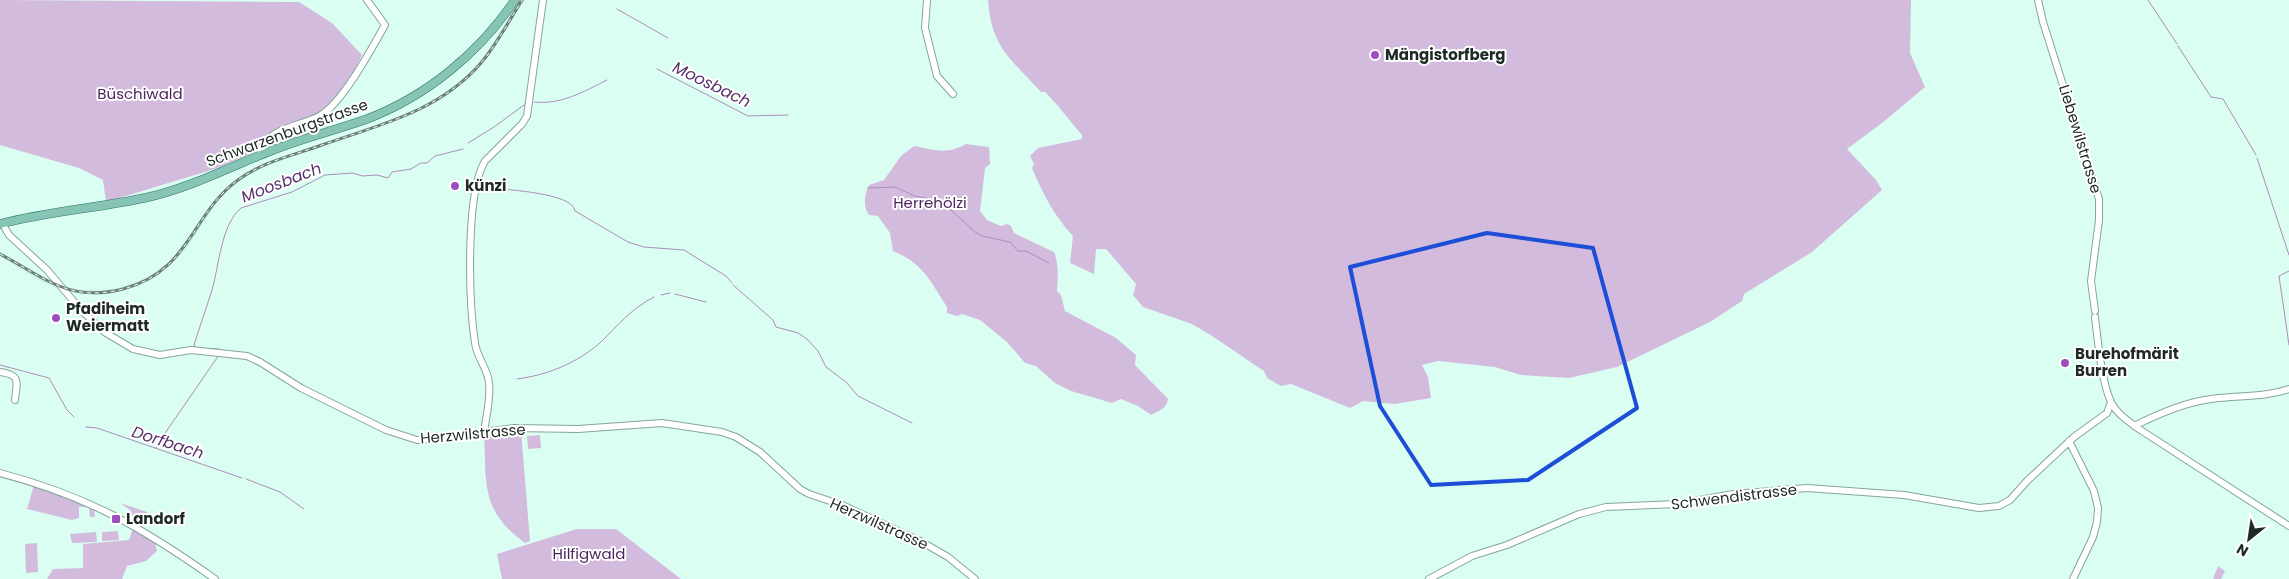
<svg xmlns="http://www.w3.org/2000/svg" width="2289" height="579" font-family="Poppins,sans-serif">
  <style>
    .built { fill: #c8f4e5 }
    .green { fill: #d3bbde }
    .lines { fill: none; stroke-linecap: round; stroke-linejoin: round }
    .stream { stroke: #ad8cbc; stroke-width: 1 }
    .minor-casing { stroke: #85a59b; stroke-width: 8 }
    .major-casing { stroke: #2d7562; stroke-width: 9 }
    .minor { stroke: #fff; stroke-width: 6 }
    .major { stroke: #86c4b5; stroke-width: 8 }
    .rail-casing { stroke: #697f78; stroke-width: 3 }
    .rail { stroke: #fff; stroke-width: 1; stroke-dasharray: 4; stroke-linecap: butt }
    .marked { fill: none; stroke: #1d4ed8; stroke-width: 4; stroke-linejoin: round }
    .poi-dot { fill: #9d4ebe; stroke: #fff; stroke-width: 2 }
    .labels { text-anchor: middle; stroke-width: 4; stroke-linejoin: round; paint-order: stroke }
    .poi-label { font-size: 15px; font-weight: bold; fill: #1d2a26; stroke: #fff; text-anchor: start }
    .park-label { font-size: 15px; fill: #4d235e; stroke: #fff }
    .street-label { font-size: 15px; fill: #1d2a26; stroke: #fff }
    .water-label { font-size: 16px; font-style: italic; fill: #59306b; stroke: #fff }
  </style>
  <rect width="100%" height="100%" fill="#dbfef2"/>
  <!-- built -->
  <path class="built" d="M520,0H525L487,57L453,92L434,104L408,117L274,163L248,175L231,187L218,201L188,246L175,261L145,282L110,293L88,294L70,292L40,281L0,256V253L56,284L80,290L113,289L144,280L173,259L186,244L215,199L242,175L273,160L407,114L432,102L451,89L473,69L487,52Z
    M324,111L328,127L262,150L267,142L284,130Z"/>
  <!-- green -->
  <path class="green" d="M0,0L299,2L332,23L362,55C352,75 342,95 325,110C309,124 264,125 257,151L218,168L106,202L103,180L79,168L0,145Z
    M988,0H1911L1910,53L1925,87L1882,123L1847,149L1876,180L1882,190L1812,252L1744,294L1742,301L1710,322L1617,367L1569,378L1521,375L1495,367L1438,361L1422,365L1428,377L1431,398L1395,404L1363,401L1350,408L1291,384L1281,386L1267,378L1264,371L1252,363L1212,336L1192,324L1143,307L1133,295L1136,284L1106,249H1096L1094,274L1070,263L1073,236C1054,216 1043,194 1032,168L1034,164L1030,156L1038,148L1082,139V135C1069,120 1059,106 1045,92H1041C1011,59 991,47 988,0Z
    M966,144L989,147L990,164L985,168L980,211L987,220L1001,226L1007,224L1011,226L1014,233L1054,252C1059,264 1058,278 1057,291L1061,295L1065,311L1116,338L1136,355L1135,365L1168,399C1167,408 1159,411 1151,415L1138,406L1121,399L1112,403L1071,391L1055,383L1036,366L1025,363L1007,342L980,320L962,314L957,316L947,313V307C930,281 923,263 893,251L890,233L878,216L869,215C863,206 864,196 869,185L884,180L901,156L914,146C935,150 946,155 966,144Z
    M521,430L530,541L525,543C492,519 485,498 485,458C485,450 483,441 486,434L503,431L504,434L506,431Z
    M540,435L541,448L528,449L527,436Z
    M34,485L94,508L95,517H90L89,507H79V518L72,520L27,509Z
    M120,503L147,512L158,521V525L150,526L147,522L134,520L130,510Z
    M133,528L155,541L157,551L146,561L127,566L122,579H47L53,569L83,568V544L129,540Z
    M577,529H616L681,579H502L497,554Z
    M118,531L119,540L102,541V532Z
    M96,532L97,542L72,543L70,534Z
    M37,543L38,572L26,573L25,544Z
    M2218,566L2225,571L2221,579H2213Z"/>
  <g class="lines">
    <!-- stream -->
    <path class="stream" d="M2148,0L2177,44
      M617,9L668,38
      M2178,46L2211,97L2223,99L2256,155
      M657,69L748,116L788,115
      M534,102C561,105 583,92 607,80
      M468,143L494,127L524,105
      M2257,158L2289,255
      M491,188C508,190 573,193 575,211L628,242L644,247L684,250L726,276L732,283
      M868,188L895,187L915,196L941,201L975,232L982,236L1010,242L1018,251H1026L1049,263
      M2289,271L2279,276L2289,345
      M733,285L773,320L776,327L798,333L807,339L818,351L826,367L846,382L858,396L912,423
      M675,294L706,302
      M661,295L670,293
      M219,349L196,348L194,345C200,326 206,309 212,290C219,266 221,225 241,208L292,192L325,175L352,173L363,176L377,175L388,178L392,172L411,169L421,163H427L435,156L463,149
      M0,365L49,378L67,410L74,417
      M517,379C548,375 577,363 601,342C618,325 632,308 654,297
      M86,427L97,428L242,478
      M161,439L219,355
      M156,448L160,442
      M246,479L280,492L304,509"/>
    <defs>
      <path id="minor" d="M927,0L925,28L937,76L953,94
        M2038,0L2043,22L2099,199V220L2091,281L2095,311
        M260,155C264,127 301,127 321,115C343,102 372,48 385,25L367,0
        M2,223L9,235L47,270L82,311L106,333L133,349L160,355L191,350L247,356L260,362L301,388L386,430L417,440L471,436L484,432L514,428L578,429L662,423L722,432L736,437L760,452L800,489L809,494L842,505L922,542L948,557L975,579
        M2095,317C2098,341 2101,380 2111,402C2116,413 2129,422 2139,429L2289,526
        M0,372C21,375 17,381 15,400
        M2134,426C2158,414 2185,402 2211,399C2238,395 2263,398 2289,389
        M484,432C486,416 491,399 489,383C488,369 477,358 475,343C469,304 465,194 485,161L522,124L527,116L543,0
        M2069,441L2094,491L2098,508L2097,522L2093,537L2073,579
        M0,473C87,496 142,527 215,579
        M1429,579L1472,556L1507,545L1579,514L1606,507L1677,504L1733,494L1807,488L1904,495L1979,508L1999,506L2010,500L2027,481L2074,437L2107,413L2111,402"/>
      <path id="major" d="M0,224C49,211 100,208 149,197C192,187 232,166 273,150C304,138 336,130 367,119C427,96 479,53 515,0"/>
    </defs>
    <!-- minor casing -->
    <use href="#minor" class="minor-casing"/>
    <!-- major casing -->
    <use href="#major" class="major-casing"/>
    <!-- minor -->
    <use href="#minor" class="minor"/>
    <!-- major -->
    <use href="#major" class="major"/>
    <defs>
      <path id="rail" d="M0,254C44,277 69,303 123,289C191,271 190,215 238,180C262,162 294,155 322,145C379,125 440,111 481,63C497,44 509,21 522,0"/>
    </defs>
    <!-- rail casing -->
    <use href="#rail" class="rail-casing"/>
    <!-- rail -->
    <use href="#rail" class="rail"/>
  </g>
  <!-- marked area -->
  <path class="marked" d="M1487,233L1593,248L1637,408L1528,480L1431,485L1380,406L1350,267Z"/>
  <!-- markers -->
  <g class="poi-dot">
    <circle cx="1375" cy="55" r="5"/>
    <circle cx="455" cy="186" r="5"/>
    <circle cx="56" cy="318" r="5"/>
    <circle cx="2065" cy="363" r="5"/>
    <rect x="111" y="514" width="10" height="10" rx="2.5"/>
  </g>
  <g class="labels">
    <!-- poi labels -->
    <g class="poi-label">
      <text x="1385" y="60">Mängistorfberg</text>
      <text x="465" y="191">künzi</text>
      <text x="66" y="314">Pfadiheim<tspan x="66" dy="17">Weiermatt</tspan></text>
      <text x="2075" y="359">Burehofmärit<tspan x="2075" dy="17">Burren</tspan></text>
      <text x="126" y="524">Landorf</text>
    </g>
    <!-- park labels -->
    <g class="park-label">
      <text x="140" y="99">Büschiwald</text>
      <text x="930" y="208">Herrehölzi</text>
      <text x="589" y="559">Hilfigwald</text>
    </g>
    <!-- street labels -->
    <g class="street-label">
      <text transform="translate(287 133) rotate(-20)" y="5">Schwarzenburgstrasse</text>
      <text transform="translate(2080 139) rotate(73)" y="5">Liebewilstrasse</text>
      <text transform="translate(473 434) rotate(-5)" y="5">Herzwilstrasse</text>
      <text transform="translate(1734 497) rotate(-7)" y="5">Schwendistrasse</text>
      <text transform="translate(879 524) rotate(24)" y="5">Herzwilstrasse</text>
    </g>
    <!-- water labels -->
    <g class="water-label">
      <text transform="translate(712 84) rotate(26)" y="6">Moosbach</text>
      <text transform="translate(281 182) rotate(-21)" y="6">Moosbach</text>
      <text transform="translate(168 442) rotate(18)" y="6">Dorfbach</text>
    </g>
  </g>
  <!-- north arrow -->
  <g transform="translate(2249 539) rotate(210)" stroke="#ffffff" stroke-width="4" paint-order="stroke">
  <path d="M0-4L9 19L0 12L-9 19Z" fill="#1d2a26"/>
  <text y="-8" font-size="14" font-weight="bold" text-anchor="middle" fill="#1d2a26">N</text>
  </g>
</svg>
